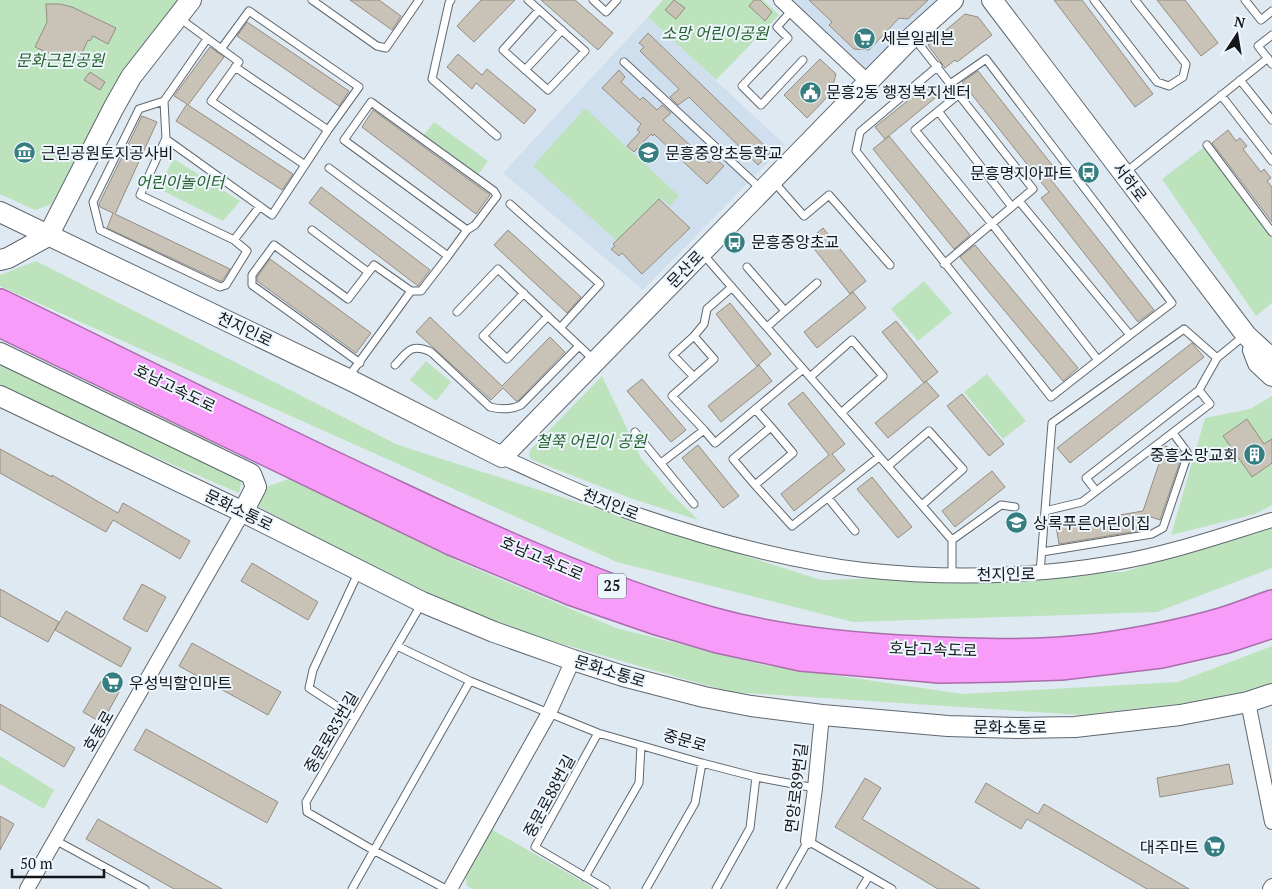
<svg xmlns="http://www.w3.org/2000/svg" width="1272" height="889" font-family="'PT Serif','Noto Sans KR',serif">
  <style>
    .built { fill: #cfdfee }
    .green { fill: #bce3bc }
    .building { fill: #c9c2b7; stroke: #948d83 }
    .lines { fill: none; stroke-linecap: round; stroke-linejoin: round }
    .lane-casing { stroke: #5f6870; stroke-width: 9 }
    .street-casing { stroke: #5f6870; stroke-width: 16 }
    .secondary-casing { stroke: #5f6870; stroke-width: 22 }
    .highway-casing { stroke: #a86daa; stroke-width: 28 }
    .lane { stroke: #fff; stroke-width: 7 }
    .street { stroke: #fff; stroke-width: 14 }
    .secondary { stroke: #fff; stroke-width: 20 }
    .highway { stroke: #f79cf8; stroke-width: 25 }
    .labels { text-anchor: middle; stroke-width: 4; stroke-linejoin: round; paint-order: stroke }
    .shield { fill: #eef6fd; stroke: #555a5e; stroke-width: 1 }
    .shield-label { font-size: 15px; font-weight: bold; fill: #14171a }
    .park-label { font-size: 16px; font-style: italic; fill: #25612b; stroke: #eef6fd }
    .poi-label { font-size: 16px; fill: #14171a; stroke: #eef6fd; text-anchor: start }
    .street-label { font-size: 16px; fill: #14171a; stroke: #eef6fd }
  </style>
  <rect width="100%" height="100%" fill="#dfe9f2"/>
  <!-- built -->
  <path class="built" d="M790,0H936L866,72Z
    M648,17L785,145L643,290L503,173Z"/>
  <!-- green -->
  <path class="green" d="M0,0H178L119,77L52,204L35,210L0,194Z
    M663,0H763L779,15L716,80L648,17Z
    M585,108L679,196L670,206L661,198L617,241L533,166Z
    M434,122L488,161L477,176L423,136Z
    M1207,145L1272,232V303L1256,316L1162,179Z
    M174,159L240,201L223,221L157,188Z
    M36,261L398,445L821,580L1124,572L1272,525V568L1157,612L853,622L617,562L0,286V275Z
    M924,281L952,313L918,341L891,309Z
    M0,341L218,445L242,463V478L239,493L83,426L0,385Z
    M426,361L451,382L436,401L410,380Z
    M987,374L1026,421L1003,439L964,392Z
    M602,376L641,458L668,490L698,520L630,498L535,461C529,459 528,454 531,449Z
    M1272,396V505L1255,514L1171,535L1205,418L1250,409Z
    M289,479L332,497L462,563L616,628L764,665L963,694L1178,682L1272,646V684L1247,696L1081,715L730,692L471,618L257,506L266,487Z
    M0,756L54,790L44,809L0,784Z
    M491,829L592,887L591,889H472L467,886L465,874Z"/>
  <!-- building -->
  <path class="building" d="M350,0H379L401,16L392,30Z
    M481,0H515L474,42L457,26Z
    M541,0H575L613,33L598,50Z
    M674,0L685,8L676,19L665,10Z
    M754,0H760L772,12L765,21L749,6Z
    M809,0H928L908,19L899,18L869,50L854,49L829,25L832,22Z
    M1054,0H1082L1153,94L1135,107Z
    M1157,0H1185L1218,43L1201,56Z
    M46,4H60L72,7L116,28L108,44L93,36L90,41L88,40L76,66L35,47L47,22Z
    M965,14L978,17L992,35L957,62L955,60L945,68L928,45Z
    M247,22L349,91L339,106L237,36Z
    M648,33L771,152L758,165L689,97L678,105L670,97L679,89L640,51L644,47L639,43Z
    M210,47L224,57L188,105L293,174L282,190L176,121L187,104L174,96Z
    M458,54L482,75L487,69L536,110L524,124L476,83L472,89L447,67Z
    M820,59L836,74L833,85L836,88L807,118L784,95Z
    M619,70L625,77L621,82L640,100L643,97L657,110L662,105L671,113L663,120L709,163L714,158L724,166L707,184L654,134L653,136L651,134L634,152L627,146L640,132L637,130L641,124L602,88Z
    M978,71L1056,170L1048,176L1154,310L1138,322L1041,198L1049,192L962,82Z
    M90,72L105,82L100,90L84,80Z
    M926,86L935,98L885,139L875,127Z
    M373,110L490,195L476,214L362,127Z
    M142,116L157,122L115,214L230,269L222,281H220L107,228L113,213L100,207L99,204Z
    M1228,130L1236,141L1240,138L1247,146L1243,149L1261,172L1264,169L1271,178L1267,181L1272,187V222L1212,143Z
    M889,136L970,235L954,249L873,149Z
    M19 154a6 6 0 1 1 12 0a6 6 0 1 1-12 0Z
    M321,187L430,270L418,286L309,203Z
    M659,199L690,228L642,274L622,253L619,256L611,249L615,246L613,244Z
    M823,228L866,281L850,294L808,241Z
    M508,230L581,297L567,313L494,245Z
    M975,245L1078,368L1063,381L960,257Z
    M270,259L371,333L356,353L257,281V277Z
    M853,292L866,308L817,348L804,332Z
    M730,303L771,354L757,366L716,314Z
    M430,317L502,386L550,337L565,352L518,401H516L503,388L491,400L416,332Z
    M896,321L938,372L924,383L882,332Z
    M1192,343L1204,357L1070,463L1057,448Z
    M759,365L772,381L721,422L708,406Z
    M642,379L686,430L671,442L627,391Z
    M926,381L939,396L888,438L875,423Z
    M803,392L845,444L832,454L845,470L794,511L781,494L829,455L788,404Z
    M962,394L1004,444L989,456L947,406Z
    M1247,419L1264,444L1272,439V463L1252,477L1223,436Z
    M698,445L739,496L723,508L682,458Z
    M1165,446L1180,452L1182,456L1160,520L1148,516L1150,529L1059,544L1056,526L1143,511Z
    M0,449L52,477V475L118,513L123,503L190,541L180,559L113,520L106,532L0,473Z
    M992,471L1005,487L955,527L942,511Z
    M872,477L912,527L898,538L857,489Z
    M252,563L318,602L308,620L241,581Z
    M142,584L166,597L147,632L123,619Z
    M0,589L59,622L48,642L0,616Z
    M66,611L131,648L121,667L55,630Z
    M192,643L281,692L268,715L179,666Z
    M101,681L119,692L102,723L83,712Z
    M0,704L75,748L64,767L0,729Z
    M146,729L278,802L267,823L134,750Z
    M1229,764L1233,784L1160,797L1157,778Z
    M865,778L881,788L862,819L980,889H938L835,827Z
    M986,783L1038,814L1044,804L1189,889H1147L1027,819L1021,829L975,802Z
    M0,816L14,824L0,850Z
    M98,819L222,889H174L86,839Z"/>
  <g class="lines">
    <defs>
      <path id="lane" d="M312,0L377,46L386,48L419,0
        M451,0L449,3L432,79L497,136
        M528,0C547,17 566,34 585,51L548,90L503,50L539,10
        M593,0L606,12L617,0
        M1094,0L1157,82L1169,86L1183,77L1186,64L1135,0
        M1245,0L1261,20L1272,11
        M792,10L777,27L788,38L742,86L761,105L803,60
        M178,17L239,62L211,101L305,165L272,215L166,139L164,101L207,39
        M1272,35L1258,46L1272,64
        M914,38L1033,189L944,264
        M221,49L249,11L359,87L328,130
        M624,62L762,190
        M938,66L860,132L856,151L1051,397L1130,335L1019,201
        M235,67L328,130L305,165
        M525,70L562,30
        M1240,80L1272,120
        M950,84L986,59L1172,303L1130,335
        M958,95L915,130L992,224L1098,360
        M1221,95L1272,161
        M164,101L139,109L93,202L100,230L220,287L226,285L247,251L234,240
        M938,111L1012,207
        M166,138L140,195L234,240L260,206
        M1207,145L1272,232
        M329,168L448,256L421,291H411
        M1126,172L1268,58
        M774,182L804,216L829,195L890,265
        M510,204L600,284L560,328
        M312,230L368,272
        M703,254L952,540
        M448,256L467,230L344,140L371,102L494,191L497,196L475,225L467,230
        M747,267L785,311L767,327
        M524,293L483,336L507,359L548,316
        M785,311L817,283
        M457,312L498,269L594,360
        M694,336L673,355L694,377
        M395,365C408,351 411,343 431,352L490,407C502,410 511,410 521,405L579,346
        M349,376L411,291L374,265L348,299L274,245L252,275V285L360,363
        M810,377L852,340L883,376L841,413
        M755,409L771,427
        M771,427L793,453L755,485L733,459Z
        M704,430L672,396L714,359L694,336L704,324L707,309L732,287
        M635,432L694,504
        M661,463L704,430L715,443L803,369
        M888,466L929,431L963,469L922,505
        M755,485L792,526L879,457
        M1096,491L1086,478L1199,390
        M828,498L855,531
        M1045,511L1082,502L1210,404L1199,390L1217,358L1245,335
        M1042,552L1152,534L1163,528L1187,457V452L1173,433
        M1040,573L1052,423L1184,329L1217,358
        M952,574V540L1001,505L1015,507
        M422,603L306,802L307,812L373,850L446,889
        M397,646L470,681L598,733L702,763L756,777L815,788
        M355,718L309,688L313,670L359,571
        M598,733L535,847L606,889
        M55,840L145,889
        M585,877L639,783L641,746
        M352,889L470,681
        M646,889L695,803L702,763
        M716,889L750,828L756,777
        M781,889L808,841L892,889
        M861,889L869,876"/>
      <path id="street" d="M781,0L868,82
        M502,457C547,477 592,499 638,515C711,540 787,561 863,570C946,579 1032,577 1114,563C1168,554 1220,536 1272,520
        M1248,702L1272,822
        M808,841L815,788L822,715
        M27,889L243,512
        M450,889L549,713L573,660
        M1270,889L1272,886"/>
      <path id="secondary" d="M992,0L1246,335L1272,359
        M0,212L352,381L502,457L913,36L953,0
        M0,260L8,258L48,236L114,107L131,77L191,0
        M1253,350L1258,363L1272,376
        M0,353L251,474L256,487L243,512
        M0,396L243,512L422,602L494,632L573,660L623,676L704,697L751,706L822,715L948,726L1017,728L1075,727L1180,715L1248,702L1272,694"/>
      <path id="highway" d="M0,302C132,366 263,432 397,494C499,542 603,589 711,620C779,639 849,646 919,649C977,652 1037,654 1095,647C1137,641 1180,633 1221,621C1238,616 1255,609 1272,603
        M0,324L451,542L573,593L654,621L718,640L801,658L940,670L1001,669L1061,667L1161,655L1227,640L1272,625"/>
    </defs>
    <!-- lane casing -->
    <use href="#lane" class="lane-casing"/>
    <!-- street casing -->
    <use href="#street" class="street-casing"/>
    <!-- secondary casing -->
    <use href="#secondary" class="secondary-casing"/>
    <!-- highway casing -->
    <use href="#highway" class="highway-casing"/>
    <!-- lane -->
    <use href="#lane" class="lane"/>
    <!-- street -->
    <use href="#street" class="street"/>
    <!-- secondary -->
    <use href="#secondary" class="secondary"/>
    <!-- highway -->
    <use href="#highway" class="highway"/>
  </g>
  <!-- icons -->
  <defs>
    <symbol id="supermarket-disc" viewBox="-11 -11 22 22"><circle r="9.5" fill="#367f81" stroke="#eef6fd"/><path d="M-6-5.5h2.5l.6 2H6L4.5 2H-2.5L-4.4-4H-6ZM-1.5 3.2a1.3 1.3 0 1 0 .1 0ZM3 3.2a1.3 1.3 0 1 0 .1 0Z" fill="#fff"/></symbol>
    <symbol id="civic-disc" viewBox="-11 -11 22 22"><circle r="9.5" fill="#367f81" stroke="#eef6fd"/><path d="M-.6-6.5H3V-4.5H.6V-3L4-1V1h2V6H-6V1h2V-1L-.6-3ZM-1.2 2.5V6h2.4V2.5Z" fill="#fff"/></symbol>
    <symbol id="museum-disc" viewBox="-11 -11 22 22"><circle r="9.5" fill="#367f81" stroke="#eef6fd"/><path d="M0-6L6-3V-2H-6V-3ZM-5-1h2V3h-2ZM-1-1h2V3h-2ZM3-1h2V3H3ZM-6 4H6V6H-6Z" fill="#fff"/></symbol>
    <symbol id="school-disc" viewBox="-11 -11 22 22"><circle r="9.5" fill="#367f81" stroke="#eef6fd"/><path d="M0-5L7-2L0 1L-7-2ZM-4 1L0 2.5L4 1V4Q0 6-4 4Z" fill="#fff"/></symbol>
    <symbol id="bus-disc" viewBox="-11 -11 22 22"><circle r="9.5" fill="#367f81" stroke="#eef6fd"/><path d="M-5-6H5V4H4V6H2V4H-2V6H-4V4H-5ZM-3.5-4V0h7V-4ZM-3.5 1.2v1.5H-2V1.2ZM2 1.2v1.5H3.5V1.2Z" fill="#fff"/></symbol>
    <symbol id="building-disc" viewBox="-11 -11 22 22"><circle r="9.5" fill="#367f81" stroke="#eef6fd"/><path d="M-4-6H4V6H1V3H-1V6H-4ZM-2.5-4.3h1.7v1.8h-1.7ZM.8-4.3h1.7v1.8H.8ZM-2.5-1h1.7V.8h-1.7ZM.8-1h1.7V.8H.8Z" fill="#fff"/></symbol>
  </defs>
  <g fill-rule="evenodd">
    <use href="#supermarket-disc" x="852" y="26" width="25" height="25"/>
    <use href="#civic-disc" x="798" y="80" width="25" height="25"/>
    <use href="#museum-disc" x="12" y="140" width="25" height="25"/>
    <use href="#school-disc" x="636" y="140" width="25" height="25"/>
    <use href="#bus-disc" x="1076" y="160" width="25" height="25"/>
    <use href="#bus-disc" x="722" y="230" width="25" height="25"/>
    <use href="#building-disc" x="1242" y="442" width="25" height="25"/>
    <use href="#school-disc" x="1004" y="510" width="25" height="25"/>
    <use href="#supermarket-disc" x="100" y="670" width="25" height="25"/>
    <use href="#supermarket-disc" x="1202" y="834" width="25" height="25"/>
  </g>
  <g class="labels">
    <!-- shield labels -->
    <rect class="shield" x="598" y="573.5" width="28" height="25" rx="4"/>
    <g class="shield-label">
      <text x="612" y="591">25</text>
    </g>
    <!-- park labels -->
    <g class="park-label">
      <text x="715" y="39">소망 어린이공원</text>
      <text x="60" y="66">문화근린공원</text>
      <text x="180" y="188">어린이놀이터</text>
      <text x="591" y="447">철쭉 어린이 공원</text>
    </g>
    <!-- poi labels -->
    <g class="poi-label">
      <text x="881" y="44">세븐일레븐</text>
      <text x="826" y="98">문흥2동 행정복지센터</text>
      <text x="41" y="159">근린공원토지공사비</text>
      <text x="665" y="159">문흥중앙초등학교</text>
      <text x="1073" y="179" text-anchor="end">문흥명지아파트</text>
      <text x="751" y="248">문흥중앙초교</text>
      <text x="1238" y="461" text-anchor="end">중흥소망교회</text>
      <text x="1033" y="529">상록푸른어린이집</text>
      <text x="129" y="689">우성빅할인마트</text>
      <text x="1199" y="853" text-anchor="end">대주마트</text>
    </g>
    <!-- street labels -->
    <g class="street-label">
      <text transform="translate(1130 182) rotate(53)" y="6">서하로</text>
      <text transform="translate(685 269) rotate(-46)" y="6">문산로</text>
      <text transform="translate(245 329) rotate(25)" y="6">천지인로</text>
      <text transform="translate(175 388) rotate(26)" y="6">호남고속도로</text>
      <text transform="translate(611 504) rotate(21)" y="6">천지인로</text>
      <text transform="translate(239 510) rotate(26)" y="6">문화소통로</text>
      <text transform="translate(542 558) rotate(23)" y="6">호남고속도로</text>
      <text transform="translate(1006 574) rotate(-1)" y="6">천지인로</text>
      <text transform="translate(933 649) rotate(2)" y="6">호남고속도로</text>
      <text transform="translate(610 671) rotate(17)" y="6">문화소통로</text>
      <text x="1010" y="733">문화소통로</text>
      <text transform="translate(98 731) rotate(-60)" y="6">호동로</text>
      <text transform="translate(331 732) rotate(-60)" y="6">중문로83번길</text>
      <text transform="translate(685 740) rotate(16)" y="6">중문로</text>
      <text transform="translate(796 788) rotate(-83)" y="6">면앙로89번길</text>
      <text transform="translate(549 796) rotate(-62)" y="6">중문로88번길</text>
    </g>
  </g>
  <!-- north arrow -->
  <g transform="translate(1237 35) rotate(12)" stroke="#eef6fd" stroke-width="4" paint-order="stroke">
  <path d="M0-4L9 19L0 12L-9 19Z" fill="#14171a"/>
  <text y="-8" font-size="14" font-weight="bold" text-anchor="middle" fill="#14171a">N</text>
  </g>
  <!-- scale -->
  <path d="M12 869v8h92v-8" fill="none" stroke="#14171a" stroke-width="2.5"/>
  <text x="20" y="869" font-size="15" fill="#14171a" stroke="#eef6fd" stroke-width="4" paint-order="stroke">50 m</text>
</svg>
